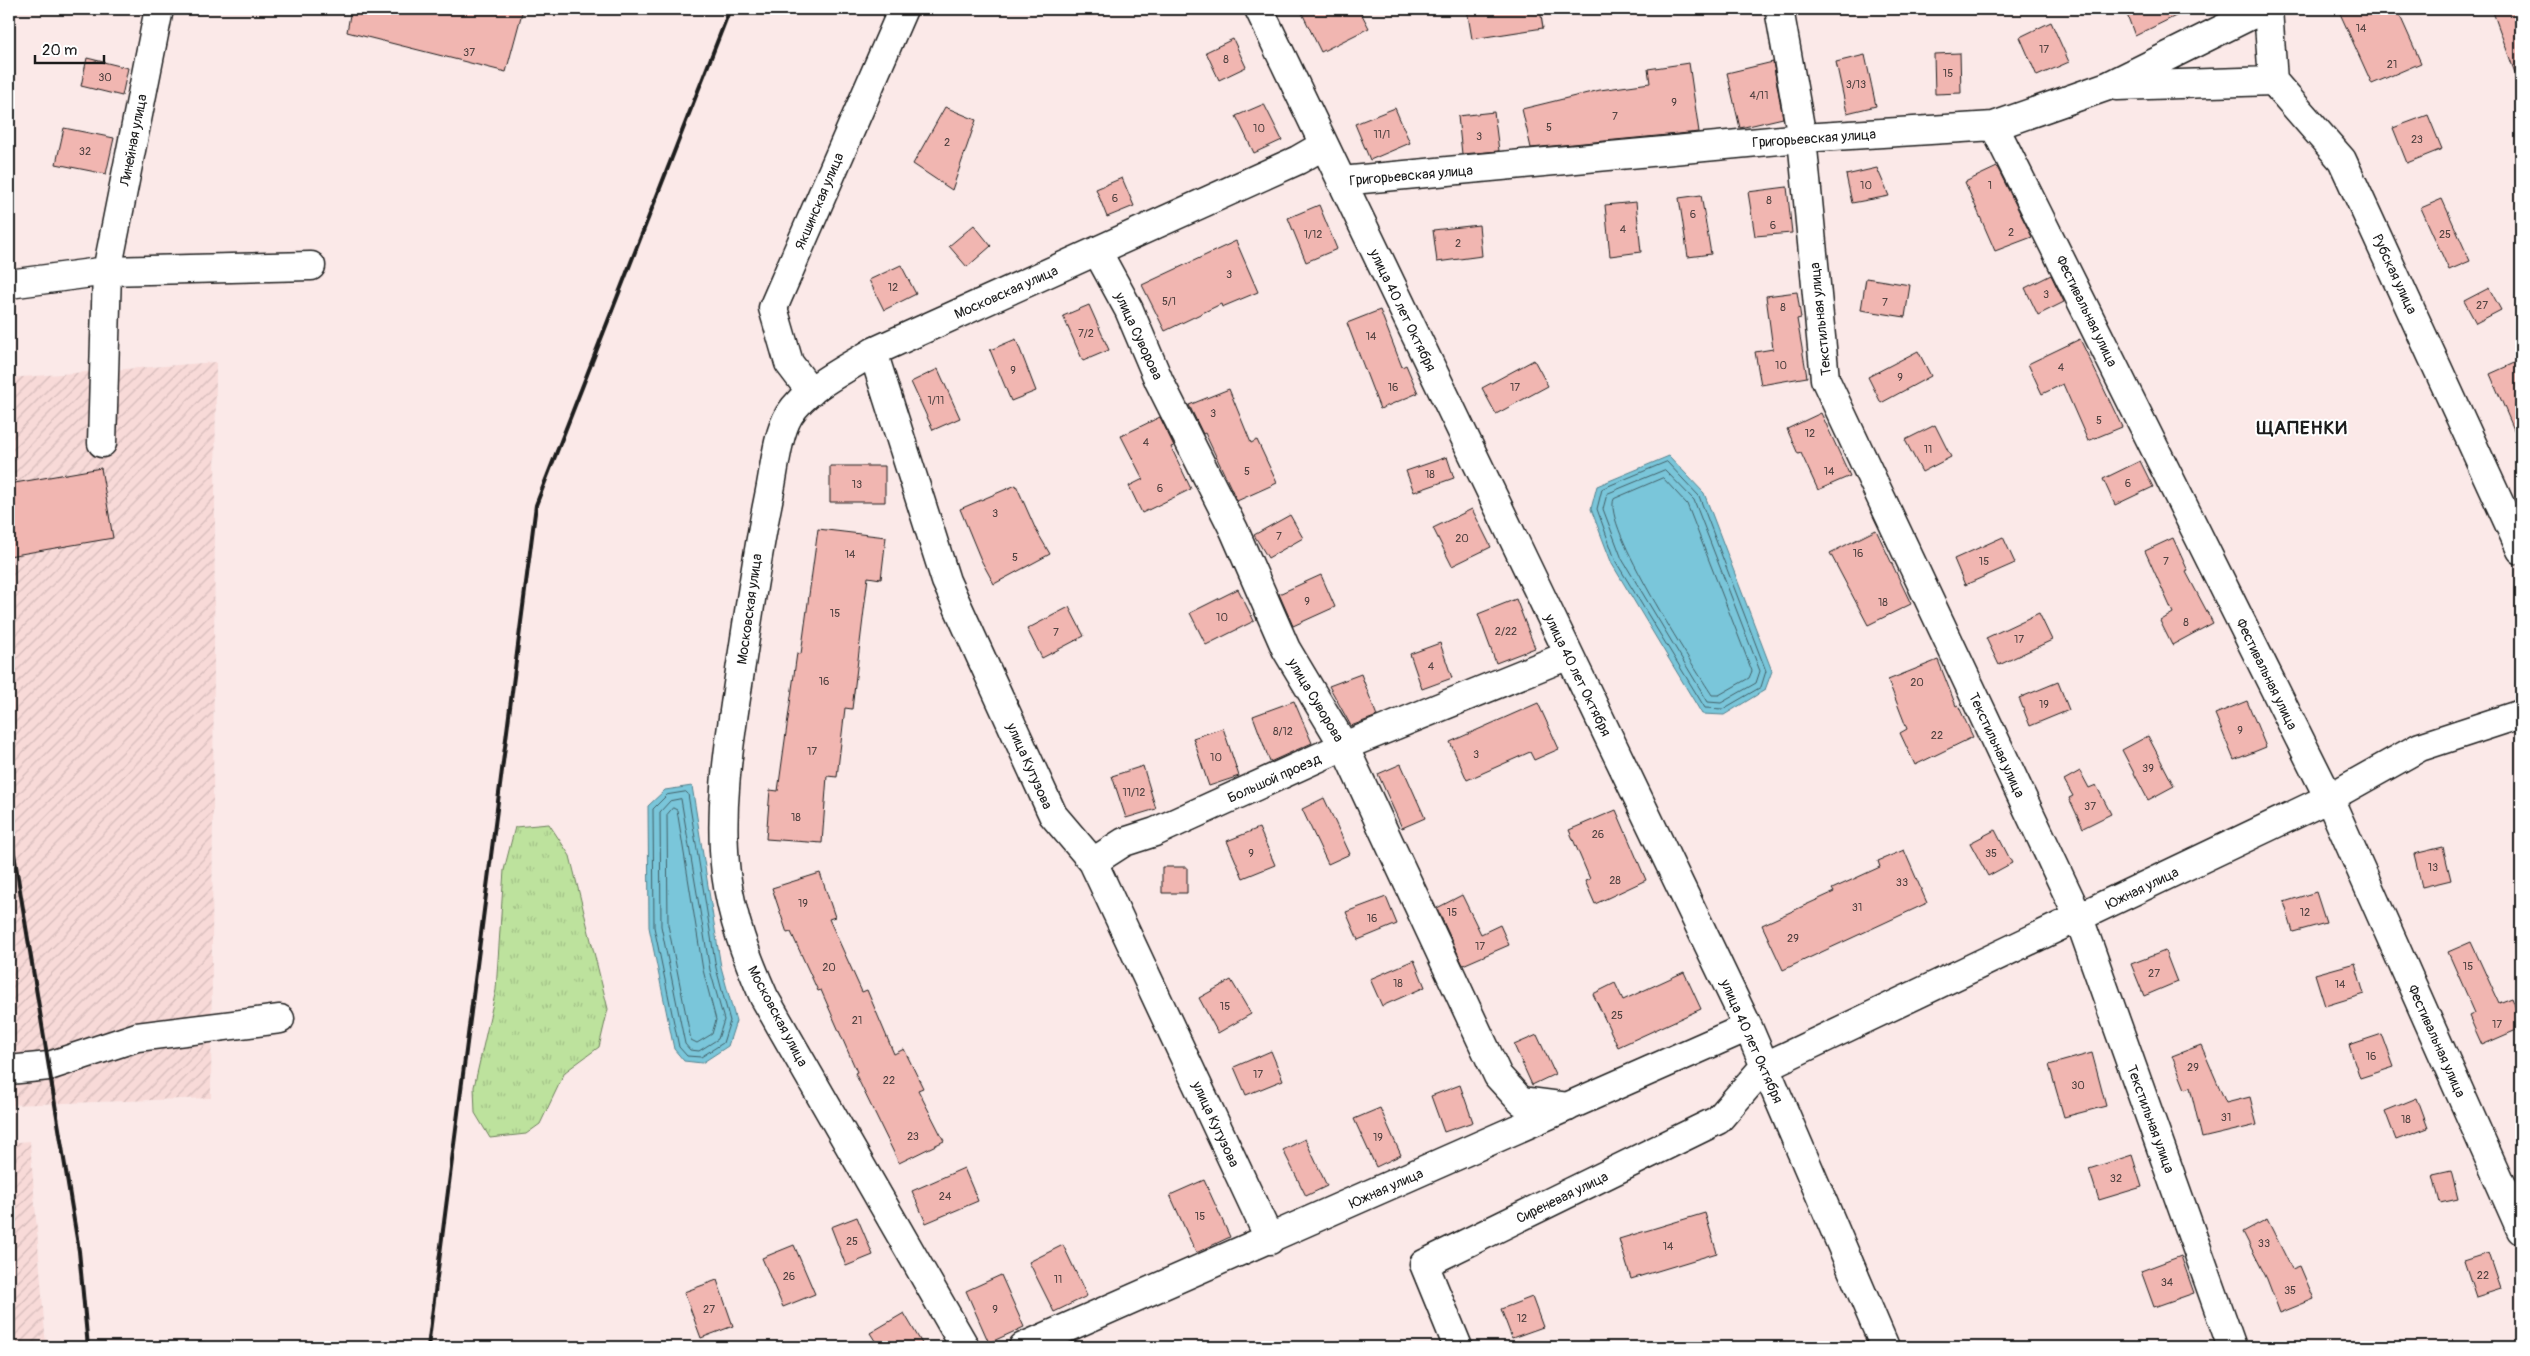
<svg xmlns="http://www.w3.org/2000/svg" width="2530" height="1356" font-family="Pangolin,sans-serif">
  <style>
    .industrial { fill: url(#industrial-furrows) }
    .grass { fill: url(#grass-tufts); stroke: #6c7f5c }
    .water { fill: #7ac6da; stroke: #54828e }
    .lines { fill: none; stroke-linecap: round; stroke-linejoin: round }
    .shore { stroke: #426068; stroke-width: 1 }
    .building { fill: #f1b6b1; stroke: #1c1c1c }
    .minor-casing { stroke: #1c1c1c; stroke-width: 31 }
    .minor { stroke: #fff; stroke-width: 28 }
    .rail { stroke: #1c1c1c; stroke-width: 4 }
    .labels { text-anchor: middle; stroke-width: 4; stroke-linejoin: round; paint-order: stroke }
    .number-label { font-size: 11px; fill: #514241 }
    .street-label { font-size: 14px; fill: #1c1c1c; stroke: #fff }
    .district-label { font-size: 19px; font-weight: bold; letter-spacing: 1px; fill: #1c1c1c; stroke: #fff }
  </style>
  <defs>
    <pattern id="industrial-furrows" width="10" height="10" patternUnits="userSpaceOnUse" patternTransform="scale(1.25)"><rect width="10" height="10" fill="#f8dad8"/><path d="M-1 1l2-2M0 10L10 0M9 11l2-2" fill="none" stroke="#d4bab9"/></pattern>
    <pattern id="grass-tufts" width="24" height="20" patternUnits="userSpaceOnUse" patternTransform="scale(1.25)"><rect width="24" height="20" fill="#bde29d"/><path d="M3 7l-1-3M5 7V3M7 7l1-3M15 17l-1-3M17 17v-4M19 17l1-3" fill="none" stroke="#a2c187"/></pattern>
  </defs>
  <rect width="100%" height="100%" fill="#fbe9e8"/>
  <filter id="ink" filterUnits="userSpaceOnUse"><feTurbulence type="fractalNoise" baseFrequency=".02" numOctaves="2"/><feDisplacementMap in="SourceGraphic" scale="10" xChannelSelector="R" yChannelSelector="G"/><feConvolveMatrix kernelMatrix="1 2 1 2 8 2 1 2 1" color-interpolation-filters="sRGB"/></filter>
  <g filter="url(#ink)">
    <!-- industrial -->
    <path class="industrial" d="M216,362L211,1098L9,1105V378Z
      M30,1141L46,1347H9V1143Z"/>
    <!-- grass -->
    <path class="grass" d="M549,824L570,856L608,1009L599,1047L565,1072L540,1124L526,1134L490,1138L475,1113L474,1087L496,990L504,870L515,827Z"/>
    <!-- water -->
    <path class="water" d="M1669,456L1704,493L1772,671L1765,690L1724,715L1702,714L1612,564L1591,509L1597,486Z
      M692,786L721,967L736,1021L728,1046L702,1063L684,1061L674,1049L649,927L648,806L665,790Z"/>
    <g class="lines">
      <!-- shore -->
      <path class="shore" d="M1667,462L1699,496L1766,671L1761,687L1723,709L1705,708L1616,562L1597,509L1602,489Z
        M1665,470L1694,500L1760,671L1756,683L1721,703L1708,702L1622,559L1603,509L1607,494Z
        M1663,478L1687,504L1752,671L1749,678L1719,695H1712C1694,667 1601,524 1614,499Z
        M686,792L688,794L716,968L730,1021L723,1043L701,1057L687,1056L679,1047L654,927L653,809L667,795Z
        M681,799L710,970L724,1020L718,1039L699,1051L690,1050L685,1044L661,926L660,812L670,801Z
        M673,808L677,810L703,970L716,1020L712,1034L697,1043L691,1040L668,925L667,815Z"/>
    </g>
    <!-- building -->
    <path class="building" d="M351,9H523L506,72L347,32Z
      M1300,9H1359L1369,28L1321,52Z
      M1467,9H1540L1543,28L1472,39Z
      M2125,9H2190L2135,36Z
      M2338,9H2397L2421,63L2372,84Z
      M2492,9H2521V84H2519Z
      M2051,22L2069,62L2037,76L2020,37Z
      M1233,39L1246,67L1219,80L1206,52Z
      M1960,53L1961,93L1935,94L1934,54Z
      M1865,55L1876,106L1847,113L1836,62Z
      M87,58L128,68L122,96L81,86Z
      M1773,62L1783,118L1740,128L1727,73Z
      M1689,63L1699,132L1531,148L1522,109L1600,90L1650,83L1648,69Z
      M1264,104L1282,140L1254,153L1236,116Z
      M945,107L976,120L952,190L913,164Z
      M1395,108L1410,143L1370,160L1355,124Z
      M1494,112L1499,151L1462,154L1458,116Z
      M2428,115L2442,149L2407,163L2393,128Z
      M64,128L114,138L106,174L56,164Z
      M1997,167L2032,237L1995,251L1965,182Z
      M1877,168L1889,196L1852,203L1846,175Z
      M1122,178L1134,206L1107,217L1096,189Z
      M1787,187L1792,233L1755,236L1748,192Z
      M1701,195L1711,254L1688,257L1679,198Z
      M2442,199L2470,261L2449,270L2421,208Z
      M1636,202L1641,252L1610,256L1605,205Z
      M1319,205L1337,249L1306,262L1288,218Z
      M974,225L991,246L967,267L949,246Z
      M1479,225L1482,256L1437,262L1433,230Z
      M1236,241L1258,292L1222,307L1221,304L1165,331L1142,285Z
      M901,265L916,294L884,310L869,280Z
      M2051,275L2064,302L2038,315L2025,288Z
      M1866,278L1910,285L1905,317L1861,310Z
      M2489,288L2501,310L2476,323L2464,301Z
      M1797,292L1801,318L1797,319L1807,377L1761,385L1755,352L1773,349L1766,296Z
      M1089,305L1109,350L1083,361L1063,316Z
      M1380,310L1402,367L1406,365L1418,393L1380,409L1347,323Z
      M1016,339L1036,391L1011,401L990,350Z
      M2080,339L2122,427L2088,441L2063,384L2042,394L2028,364Z
      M1918,351L1931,376L1881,403L1868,377Z
      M1534,360L1548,386L1496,414L1482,388Z
      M2521,360V446L2490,374Z
      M938,369L960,418L933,430L911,382Z
      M1229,389L1251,443L1257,440L1277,483L1237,501L1205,433L1203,434L1189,405Z
      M1821,413L1850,476L1818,490L1801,453L1798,454L1787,429Z
      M1160,417L1174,446L1171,447L1191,489L1142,513L1129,486L1143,479L1121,436Z
      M1935,425L1951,457L1922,472L1905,440Z
      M1447,457L1454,478L1414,492L1406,471Z
      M2140,461L2153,487L2115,505L2103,479Z
      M830,466H885V502H830Z
      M101,468L113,538L9,556V484Z
      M1016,485L1036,530L1050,554L994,584L981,560L960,509Z
      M1472,509L1491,547L1452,566L1433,528Z
      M1290,515L1303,538L1268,558L1254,535Z
      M818,529L886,537L881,579L868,577L852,709L845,708L837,777L827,776L822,843L766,839L770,790L778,791L797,653L801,654Z
      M1876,530L1911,604L1868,625L1830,553Z
      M2003,537L2015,563L1965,585L1954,559Z
      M2173,538L2188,571L2186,572L2213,623L2172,645L2160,621L2173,613L2145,551Z
      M1321,575L1335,607L1293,626L1279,594Z
      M1238,589L1254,621L1206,645L1190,613Z
      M1516,599L1535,648L1496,663L1478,614Z
      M1069,607L1084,636L1042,658L1027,629Z
      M2039,613L2052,640L1999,665L1986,638Z
      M1440,643L1452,678L1422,689L1410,654Z
      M1938,660L1956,706L1958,705L1973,737L1915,765L1900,733L1907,729L1888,680Z
      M1361,674L1377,716L1351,726L1329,686Z
      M2058,682L2069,710L2030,726L2019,698Z
      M1294,701L1312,743L1270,762L1253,716Z
      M2247,701L2266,747L2234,760L2215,714Z
      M1538,703L1559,749L1534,760L1530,752L1467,780L1450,742Z
      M1223,728L1239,776L1209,786L1193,738Z
      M2148,736L2174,786L2148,800L2122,750Z
      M1401,764L1425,818L1402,828L1378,774Z
      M1143,766L1156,809L1126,818L1112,776Z
      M2080,771L2089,788L2096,785L2111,814L2083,828L2069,798L2073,796L2064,780Z
      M1324,798L1350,854L1328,864L1302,809Z
      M1616,810L1646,880L1595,904L1585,881L1590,879L1569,830Z
      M1259,828L1275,865L1243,878L1227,841Z
      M1995,830L2012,863L1988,876L1970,843Z
      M2443,847L2451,880L2422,887L2414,854Z
      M1904,850L1927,903L1783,970L1762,925L1834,892L1832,889L1880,867L1878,861Z
      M1162,867H1187V893H1162Z
      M820,873L835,917L829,919L862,992L867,990L894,1054L904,1049L923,1088L918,1090L944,1141L899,1163L855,1073L857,1072L821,990L818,991L791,932L787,933L772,888Z
      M2316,892L2326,923L2293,932L2284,902Z
      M1462,895L1481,934L1500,925L1509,945L1463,965L1437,908Z
      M1386,897L1397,924L1358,940L1346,912Z
      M2471,942L2499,1003L2512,998L2521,1021V1028L2482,1045L2469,1016L2475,1013L2448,952Z
      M2165,951L2177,982L2144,996L2131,964Z
      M1414,960L1425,987L1382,1006L1370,979Z
      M2355,963L2364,994L2325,1006L2315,974Z
      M1684,972L1701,1009L1618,1047L1593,994L1615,983L1623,1000Z
      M1231,980L1251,1014L1218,1033L1199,998Z
      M2382,1034L2394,1067L2360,1078L2349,1045Z
      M1537,1035L1555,1074L1532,1085L1514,1045Z
      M2201,1045L2226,1103L2250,1097L2257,1125L2202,1138L2190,1087L2185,1089L2172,1056Z
      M1271,1051L1283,1080L1246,1095L1234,1067Z
      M2092,1053L2106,1106L2064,1117L2049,1065Z
      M1460,1085L1473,1122L1444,1132L1431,1096Z
      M2417,1098L2428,1128L2396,1140L2385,1111Z
      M1380,1108L1401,1155L1376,1167L1354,1119Z
      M1305,1139L1327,1186L1306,1196L1283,1150Z
      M2132,1155L2142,1187L2099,1200L2089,1169Z
      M964,1168L978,1201L926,1223L912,1191Z
      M2451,1171L2458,1199L2440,1203L2433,1175Z
      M1204,1180L1230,1237L1196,1253L1170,1195Z
      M1705,1213L1717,1253L1631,1279L1619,1239Z
      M857,1217L873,1255L846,1266L831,1227Z
      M2267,1219L2292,1269L2300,1266L2314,1299L2280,1313L2267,1279L2243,1232Z
      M794,1245L815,1294L783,1307L762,1258Z
      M1063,1245L1087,1296L1054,1312L1029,1262Z
      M2489,1253L2501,1289L2476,1297L2464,1261Z
      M2181,1256L2194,1293L2154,1307L2141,1271Z
      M1001,1275L1024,1327L989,1343L966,1291Z
      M717,1280L733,1326L701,1338L684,1292Z
      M1532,1297L1543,1327L1512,1338L1501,1309Z
      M904,1313L924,1347H879L870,1333Z"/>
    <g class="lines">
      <defs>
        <path id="minor" d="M1259,9L1748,1027L1885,1347
          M1779,9L1802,138L1825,379L2079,918L2232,1347
          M2268,9L2273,81L2342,160L2521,550
          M2117,86L2273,81
          M1994,126L2329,798L2521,1230
          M1341,181L1802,138L1994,126L2108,86L2263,9
          M1097,251L1129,310L1159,381L1234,530L1286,649L1344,746L1498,1076L1521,1101L1568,1107
          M9,284L107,271L311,266
          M873,352L946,581L1053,815L1093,862L1270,1240
          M811,392L789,363L773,308L903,9
          M102,443L107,271L159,9
          M1093,862L1124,842L1155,832L1344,746L1569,655
          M9,1070L49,1066L137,1037L280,1019
          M965,1347L764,997C746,956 732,919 726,874C718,806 730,739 740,671C749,613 757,554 769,496C774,473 777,435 789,415C807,387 846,369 873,352L1298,160L1324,145
          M1023,1347L1748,1027
          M1458,1347L1424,1264L1718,1120L1764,1067L2329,798L2420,747L2521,714"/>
      </defs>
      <!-- minor casing -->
      <use href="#minor" class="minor-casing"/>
      <!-- minor -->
      <use href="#minor" class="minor"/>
      <!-- rail -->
      <path class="rail" d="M9,823L79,1251L88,1347
        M428,1347L536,505L730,9"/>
    </g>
  </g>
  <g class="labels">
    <!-- number labels -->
    <g class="number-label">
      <text x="2361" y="32">14</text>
      <text x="2044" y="53">17</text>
      <text x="469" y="56">37</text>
      <text x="1226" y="63">8</text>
      <text x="2392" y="68">21</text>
      <text x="1948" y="77">15</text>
      <text x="105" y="81">30</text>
      <text x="1856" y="88">3/13</text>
      <text x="1759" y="99">4/11</text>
      <text x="1674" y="106">9</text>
      <text x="1615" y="120">7</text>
      <text x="1549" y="131">5</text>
      <text x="1259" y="132">10</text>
      <text x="1382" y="138">11/1</text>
      <text x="1479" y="140">3</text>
      <text x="2417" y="143">23</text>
      <text x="947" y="146">2</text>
      <text x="85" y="155">32</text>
      <text x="1866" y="189">10</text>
      <text x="1990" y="189">1</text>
      <text x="1115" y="202">6</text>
      <text x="1769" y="204">8</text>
      <text x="1693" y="218">6</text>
      <text x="1773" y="229">6</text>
      <text x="1623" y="233">4</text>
      <text x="2011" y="236">2</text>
      <text x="1313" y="238">1/12</text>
      <text x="2445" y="238">25</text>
      <text x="1458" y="247">2</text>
      <text x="1229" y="278">3</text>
      <text x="893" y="291">12</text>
      <text x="2046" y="298">3</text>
      <text x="1169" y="305">5/1</text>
      <text x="1885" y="306">7</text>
      <text x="2482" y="309">27</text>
      <text x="1783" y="311">8</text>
      <text x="1086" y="337">7/2</text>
      <text x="1371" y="340">14</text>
      <text x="1781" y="369">10</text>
      <text x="2061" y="371">4</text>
      <text x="1013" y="374">9</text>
      <text x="1900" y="381">9</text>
      <text x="1393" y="391">16</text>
      <text x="1515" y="391">17</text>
      <text x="936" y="404">1/11</text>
      <text x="1213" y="417">3</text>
      <text x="2099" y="424">5</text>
      <text x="1810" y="437">12</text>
      <text x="1146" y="446">4</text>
      <text x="1928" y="453">11</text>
      <text x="1247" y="475">5</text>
      <text x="1829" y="475">14</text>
      <text x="1430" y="478">18</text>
      <text x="2128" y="487">6</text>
      <text x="857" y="488">13</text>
      <text x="1160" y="492">6</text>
      <text x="995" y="517">3</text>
      <text x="1279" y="540">7</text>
      <text x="1462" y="542">20</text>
      <text x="1858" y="557">16</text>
      <text x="850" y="558">14</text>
      <text x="1015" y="561">5</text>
      <text x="1984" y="565">15</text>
      <text x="2166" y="565">7</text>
      <text x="1307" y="605">9</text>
      <text x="1883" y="606">18</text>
      <text x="835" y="617">15</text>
      <text x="1222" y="621">10</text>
      <text x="2186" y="626">8</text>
      <text x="1506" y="635">2/22</text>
      <text x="1056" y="636">7</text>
      <text x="2019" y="643">17</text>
      <text x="1431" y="670">4</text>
      <text x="824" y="685">16</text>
      <text x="1917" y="686">20</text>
      <text x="2044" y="708">19</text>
      <text x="2240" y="734">9</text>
      <text x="1283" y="735">8/12</text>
      <text x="1937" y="739">22</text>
      <text x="812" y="755">17</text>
      <text x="1476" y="758">3</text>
      <text x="1216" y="761">10</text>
      <text x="2148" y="772">39</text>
      <text x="1134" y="796">11/12</text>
      <text x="2090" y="810">37</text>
      <text x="796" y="821">18</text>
      <text x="1598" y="838">26</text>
      <text x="1251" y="857">9</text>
      <text x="1991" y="857">35</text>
      <text x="2433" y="871">13</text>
      <text x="1615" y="884">28</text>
      <text x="1902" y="886">33</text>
      <text x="803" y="907">19</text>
      <text x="1857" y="911">31</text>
      <text x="1452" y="916">15</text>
      <text x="2305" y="916">12</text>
      <text x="1372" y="922">16</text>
      <text x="1793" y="942">29</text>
      <text x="1480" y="950">17</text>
      <text x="2468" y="970">15</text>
      <text x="829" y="971">20</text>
      <text x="2154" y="977">27</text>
      <text x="1398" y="987">18</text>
      <text x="2340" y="988">14</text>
      <text x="1225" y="1010">15</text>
      <text x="1617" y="1019">25</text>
      <text x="857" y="1024">21</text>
      <text x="2497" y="1028">17</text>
      <text x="2371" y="1060">16</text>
      <text x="2193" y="1071">29</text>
      <text x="1258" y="1078">17</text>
      <text x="889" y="1084">22</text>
      <text x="2078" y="1089">30</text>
      <text x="2226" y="1121">31</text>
      <text x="2406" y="1123">18</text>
      <text x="913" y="1140">23</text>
      <text x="1378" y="1141">19</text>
      <text x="2116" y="1182">32</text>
      <text x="945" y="1200">24</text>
      <text x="1200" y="1220">15</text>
      <text x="852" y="1245">25</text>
      <text x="2264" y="1247">33</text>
      <text x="1668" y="1250">14</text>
      <text x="2483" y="1279">22</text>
      <text x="789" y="1280">26</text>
      <text x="1058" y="1283">11</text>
      <text x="2167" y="1286">34</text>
      <text x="2290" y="1294">35</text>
      <text x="709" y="1313">27</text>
      <text x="995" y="1313">9</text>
      <text x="1522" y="1322">12</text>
    </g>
    <!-- street labels -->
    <g class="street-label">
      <text transform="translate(1814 138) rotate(-4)" y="5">Григорьевская улица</text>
      <text transform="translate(133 140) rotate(-79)" y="5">Линейная улица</text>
      <text transform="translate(1411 175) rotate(-5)" y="5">Григорьевская улица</text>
      <text transform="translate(819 201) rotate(-67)" y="5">Якшинская улица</text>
      <text transform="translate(2395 274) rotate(65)" y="5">Рубская улица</text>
      <text transform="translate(1006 292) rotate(-24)" y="5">Московская улица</text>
      <text transform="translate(1403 310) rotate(64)" y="5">улица 40 лет Октября</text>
      <text transform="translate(2087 311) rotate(64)" y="5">Фестивальная улица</text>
      <text transform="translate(1820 319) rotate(-96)" y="5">Текстильная улица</text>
      <text transform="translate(1139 336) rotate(65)" y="5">улица Суворова</text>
      <text transform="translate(749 609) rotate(-82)" y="5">Московская улица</text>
      <text transform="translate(2267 674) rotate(64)" y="5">Фестивальная улица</text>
      <text transform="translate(1578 675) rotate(64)" y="5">улица 40 лет Октября</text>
      <text transform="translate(1316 700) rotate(59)" y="5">улица Суворова</text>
      <text transform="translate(1997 745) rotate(65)" y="5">Текстильная улица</text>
      <text transform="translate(1030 766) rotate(66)" y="5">улица Кутузова</text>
      <text transform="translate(1274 778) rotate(-24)" y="5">Большой проезд</text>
      <text transform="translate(2142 888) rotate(-26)" y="5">Южная улица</text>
      <text transform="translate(778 1016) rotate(62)" y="5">Московская улица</text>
      <text transform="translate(1752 1041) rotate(66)" y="5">улица 40 лет Октября</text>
      <text transform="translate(2437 1041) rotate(66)" y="5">Фестивальная улица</text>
      <text transform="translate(2151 1119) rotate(70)" y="5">Текстильная улица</text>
      <text transform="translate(1216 1124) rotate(65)" y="5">улица Кутузова</text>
      <text transform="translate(1386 1188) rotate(-24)" y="5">Южная улица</text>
      <text transform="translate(1562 1197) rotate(-26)" y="5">Сиреневая улица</text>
    </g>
    <!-- district labels -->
    <g class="district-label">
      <text x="2302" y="434">ЩАПЕНКИ</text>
    </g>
  </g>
  <!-- margin -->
  <rect width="2530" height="1356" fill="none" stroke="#fff" stroke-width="30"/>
  <rect x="15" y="15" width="2500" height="1326" fill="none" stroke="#1c1c1c" stroke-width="2" filter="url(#ink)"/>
  <!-- scale -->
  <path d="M35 55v8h69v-8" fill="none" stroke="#1c1c1c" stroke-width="2.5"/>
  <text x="42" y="55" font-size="15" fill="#1c1c1c" stroke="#ffffff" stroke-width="4" paint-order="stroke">20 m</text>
</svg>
